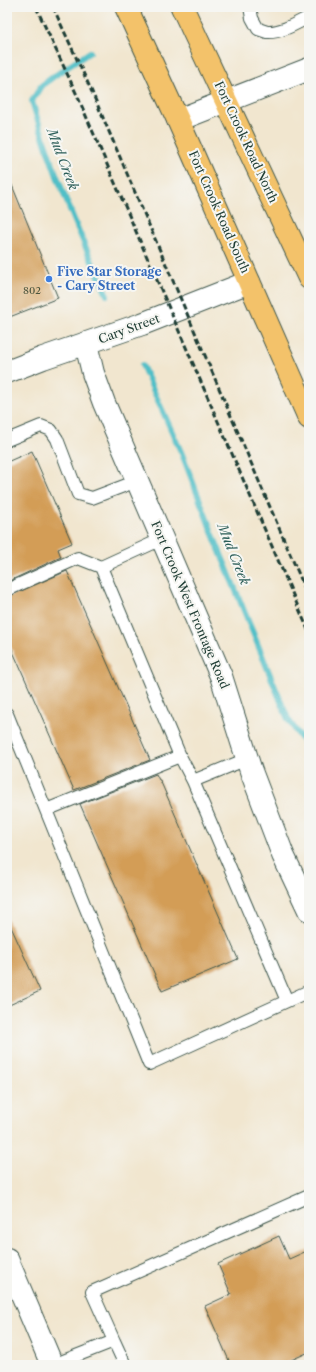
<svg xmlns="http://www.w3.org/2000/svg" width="316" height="1372" font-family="'Libre Caslon Text',serif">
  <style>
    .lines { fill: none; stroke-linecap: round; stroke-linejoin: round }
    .stream { stroke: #51bfc7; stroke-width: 6 }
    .building { fill: #d39d57 }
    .lane-casing { stroke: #3e564b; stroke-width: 14 }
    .street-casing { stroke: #3e564b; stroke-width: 24 }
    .primary-casing { stroke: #3e564b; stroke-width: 24 }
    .lane { stroke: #fff; stroke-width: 12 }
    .street { stroke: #fff; stroke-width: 22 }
    .primary { stroke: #f3c26a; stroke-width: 22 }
    .rail { stroke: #1f3d34; stroke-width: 3; stroke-dasharray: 6 3; stroke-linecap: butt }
    .shop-dot { fill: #3f7fe0; stroke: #f6f6f2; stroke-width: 1.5 }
    .labels { text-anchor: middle; stroke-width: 4; stroke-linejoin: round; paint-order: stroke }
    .number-label { font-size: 10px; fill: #4c553d }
    .street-label { font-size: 12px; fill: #1f3d34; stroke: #f6f6f2 }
    .shop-label { font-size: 12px; font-weight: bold; fill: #366cbe; stroke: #f6f6f2; text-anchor: start }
    .water-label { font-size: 13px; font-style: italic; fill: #2c5e59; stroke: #f6f6f2 }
  </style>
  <rect width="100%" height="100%" fill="#f6f6f2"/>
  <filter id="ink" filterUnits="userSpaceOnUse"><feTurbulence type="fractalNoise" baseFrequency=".025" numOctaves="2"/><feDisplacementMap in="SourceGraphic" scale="8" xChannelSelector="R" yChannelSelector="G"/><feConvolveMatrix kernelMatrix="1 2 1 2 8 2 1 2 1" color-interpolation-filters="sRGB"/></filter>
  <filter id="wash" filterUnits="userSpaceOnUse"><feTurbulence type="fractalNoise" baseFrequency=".012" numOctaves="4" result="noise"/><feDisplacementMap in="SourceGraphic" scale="16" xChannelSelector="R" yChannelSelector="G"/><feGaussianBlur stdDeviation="0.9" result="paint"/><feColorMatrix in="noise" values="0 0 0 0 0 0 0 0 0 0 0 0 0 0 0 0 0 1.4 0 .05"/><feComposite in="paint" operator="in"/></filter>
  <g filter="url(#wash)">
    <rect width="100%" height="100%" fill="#f1e6cf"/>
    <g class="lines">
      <!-- stream -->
      <path class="stream" d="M90,52L53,77L41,86L32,101C51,168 78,232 107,295
        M142,365L182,454L212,532L288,719L309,750"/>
    </g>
    <g id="blocks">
      <!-- building -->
      <path class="building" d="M7,173L58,298L7,318Z
        M32,451L72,543L58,549L61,557L7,582V462Z
        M67,571L150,760L74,790L7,638V597Z
        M156,774L159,780H160L238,959L162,991L80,804Z
        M7,918L40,991L7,1006Z
        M279,1236L289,1259L309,1250V1352L280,1365H231L205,1306L231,1294L218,1264Z"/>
    </g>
  </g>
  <g filter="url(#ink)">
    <use href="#blocks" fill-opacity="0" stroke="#3e564b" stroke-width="1"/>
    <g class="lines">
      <defs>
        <path id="lane" d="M250,7L252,18L258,29C261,30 264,31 267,32C281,33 297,23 309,17
          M7,440L41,426L51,430L57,439L78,494L92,498L137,481
          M101,567L180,756L193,781L287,1001
          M7,590L78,558L101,567L162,539
          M7,714L149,1064L309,991
          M193,781L247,759
          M46,810L180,756
          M114,1341L92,1292L309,1196
          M53,1365L114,1341L125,1365"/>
        <path id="street" d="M178,120L309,69
          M86,344L93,373L104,403L221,676L251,771L283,855L309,910
          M7,372L43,358L142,324L249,282
          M7,1259L52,1365"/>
        <path id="primary" d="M126,7L178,120L309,418
          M182,7L309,278"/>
      </defs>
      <!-- lane casing -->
      <use href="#lane" class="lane-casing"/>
      <!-- street casing -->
      <use href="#street" class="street-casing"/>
      <!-- primary casing -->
      <use href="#primary" class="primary-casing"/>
      <!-- lane -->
      <use href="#lane" class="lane"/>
      <!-- street -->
      <use href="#street" class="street"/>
      <!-- primary -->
      <use href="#primary" class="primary"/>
      <!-- rail -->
      <path class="rail" d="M36,7L77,95L309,632
        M53,7L92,92L309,598"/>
    </g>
  </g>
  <!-- markers -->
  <circle class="shop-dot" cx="49" cy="279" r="4"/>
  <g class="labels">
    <!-- number labels -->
    <g class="number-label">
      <text x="32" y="294">802</text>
    </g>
    <!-- street labels -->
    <g class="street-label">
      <text transform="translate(246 142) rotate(65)" y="4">Fort Crook Road North</text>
      <text transform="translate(219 212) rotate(66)" y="4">Fort Crook Road South</text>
      <text transform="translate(129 329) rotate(-20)" y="4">Cary Street</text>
      <text transform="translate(190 605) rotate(67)" y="4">Fort Crook West Frontage Road</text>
    </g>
    <!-- shop labels -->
    <g class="shop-label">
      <text x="57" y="276">Five Star Storage<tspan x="57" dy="14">- Cary Street</tspan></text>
    </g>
    <!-- water labels -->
    <g class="water-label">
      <text transform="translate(63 159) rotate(69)" y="5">Mud Creek</text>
      <text transform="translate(234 554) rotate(68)" y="5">Mud Creek</text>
    </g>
  </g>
  <!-- margin -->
  <rect width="316" height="1372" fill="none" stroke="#f6f6f2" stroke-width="24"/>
</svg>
